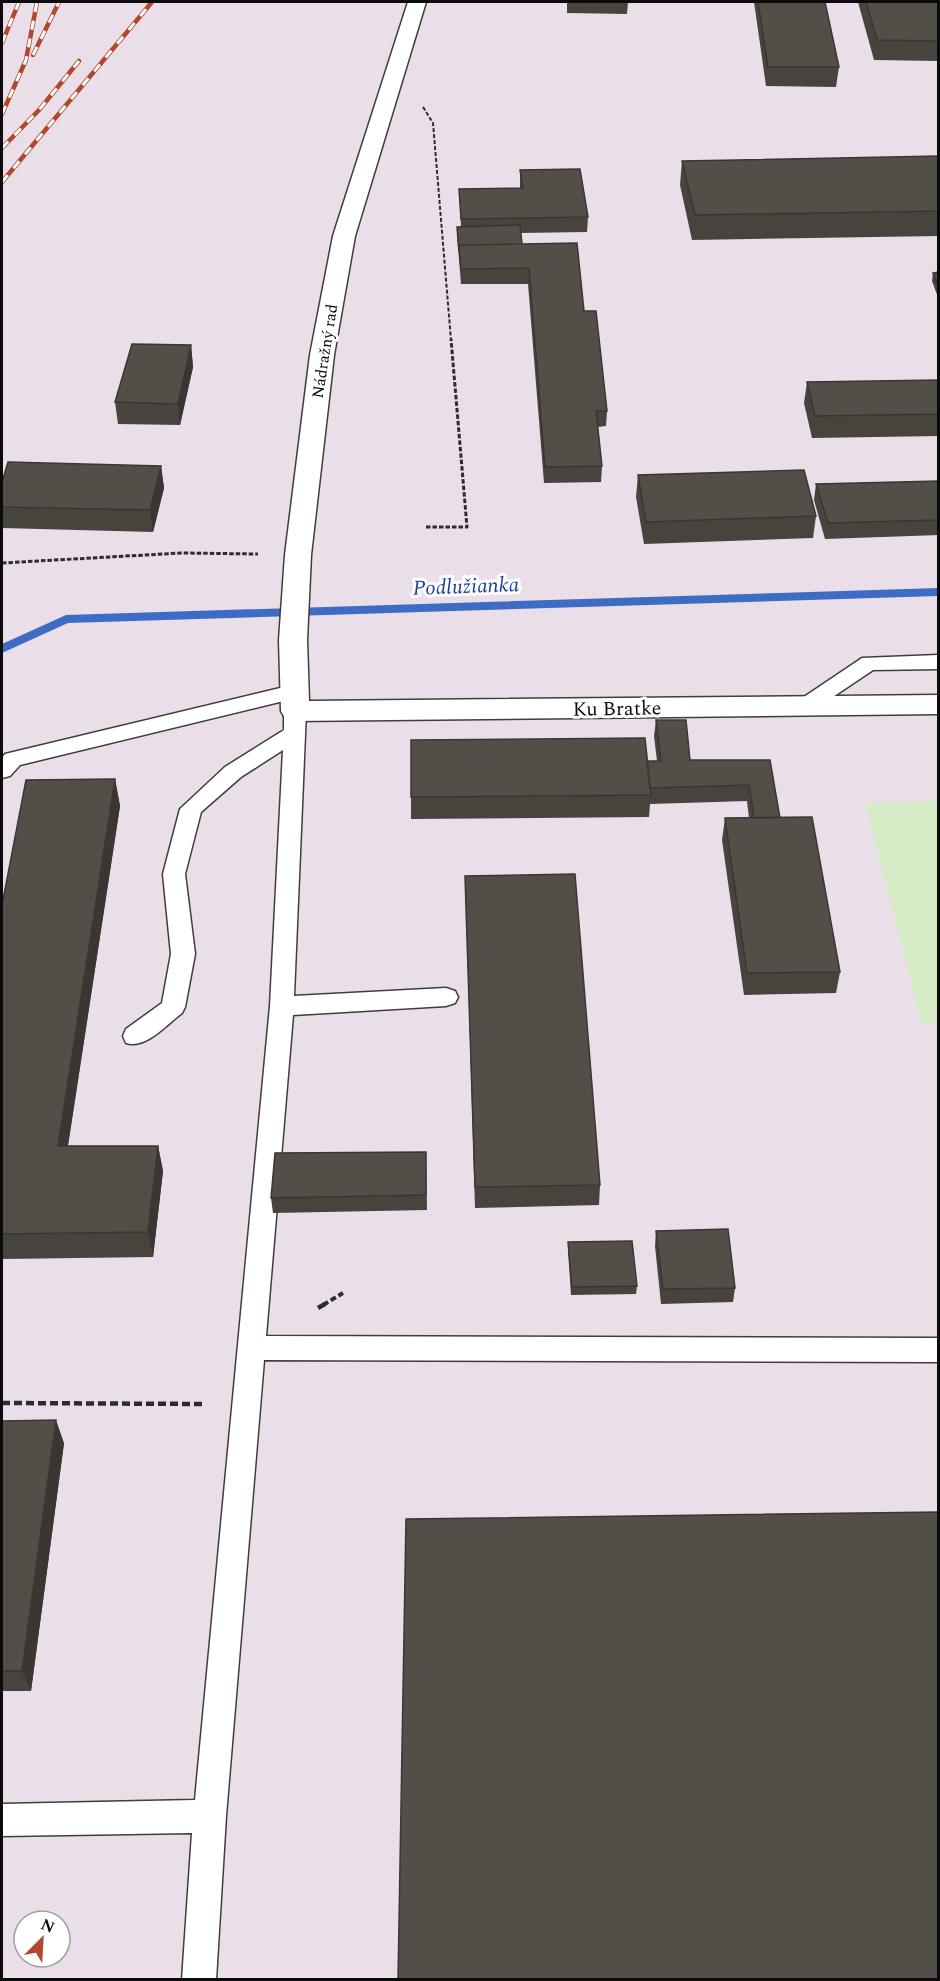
<svg xmlns="http://www.w3.org/2000/svg" width="940" height="1981" font-family="Spectral,serif">
  <style>
    .industrial { fill: #eadfe8; fill-rule: evenodd }
    .pitch { fill: #d7edc8 }
    .lines { fill: none; stroke-linecap: round; stroke-linejoin: round }
    .stream { fill: #3e6cc4; fill-rule: evenodd }
    .lane-casing { stroke: #3e3e3e; stroke-width: 3 }
    .street-casing { stroke: #3e3e3e; stroke-width: 3 }
    .path-far3 { stroke: #2d2d2d; stroke-width: 2; stroke-dasharray: 4 2; stroke-linecap: butt }
    .path-far2 { stroke: #2d2d2d; stroke-width: 3; stroke-dasharray: 4.5 2; stroke-linecap: butt }
    .path-far1 { stroke: #2d2d2d; stroke-width: 4; stroke-dasharray: 6 3; stroke-linecap: butt }
    .path { stroke: #2d2d2d; stroke-width: 4.5; stroke-dasharray: 8 4; stroke-linecap: butt }
    .lane { fill: #fff; fill-rule: evenodd }
    .street { fill: #fff; fill-rule: evenodd }
    .rail-casing { stroke: #b1482d; stroke-width: 4.5 }
    .rail { stroke: #fff; stroke-width: 3; stroke-dasharray: 9; stroke-linecap: butt }
    .wall { fill: #47443e }
    .shaded-wall { fill: #3a3732 }
    .building { fill: #534f48; stroke: #3a3732; stroke-width: 1.5 }
    .labels { text-anchor: middle; stroke-width: 6; stroke-linejoin: round; paint-order: stroke }
    .far-street-label { font-size: 16px; fill: #0b0b0b; stroke: #fff }
    .street-label { font-size: 20px; fill: #0b0b0b; stroke: #fff }
    .water-label { font-size: 21px; font-style: italic; fill: #1d4294; stroke: #fff }
  </style>
  <rect width="100%" height="100%" fill="#fdfeea"/>
  <!-- industrial -->
  <path class="industrial" d="M2,2H938V1979L2,1980ZM24,1921H60V1957H24Z"/>
  <!-- pitch -->
  <path class="pitch" d="M938,801V1022L921,1023L865,803Z"/>
  <g class="lines">
    <!-- stream -->
    <path class="stream" d="M938,588V596L68,623L2,653V644L66,615Z"/>
    <defs>
      <path id="lane" d="M938,655V669L873,670L812,711H798L794,706L798,701L862,658Z
        M297,684L304,686L307,691L304,696L20,765L10,776L2,778V758L5,754Z
        M295,704L302,706L306,711L294,996L446,988L455,991L458,997L455,1003L446,1006L293,1015L266,1336L938,1338V1362L264,1360L226,1816L216,1980H182L192,1833L2,1836V1804L195,1800L270,1006L283,750L241,777L201,812L185,874L195,954L185,1007L182,1013C166,1025 146,1049 126,1043L123,1036L126,1029L162,1003L171,954L163,874L180,809L225,767L284,730V711L288,706Z"/>
      <path id="street" d="M408,2H426L355,236L334,355L311,555L307,640L309,701L938,695V714L295,721L285,718L281,711L279,640L285,555L310,355L333,236Z"/>
    </defs>
    <!-- lane casing -->
    <use href="#lane" class="lane-casing"/>
    <!-- street casing -->
    <use href="#street" class="street-casing"/>
    <!-- path-far3 -->
    <path class="path-far3" d="M423,107L433,123L451,340"/>
    <!-- path-far2 -->
    <path class="path-far2" d="M426,527H467L451,339
      M2,563L181,553L258,554"/>
    <!-- path-far1 -->
    <path class="path-far1" d="M323,1305L343,1293"/>
    <!-- path -->
    <path class="path" d="M318,1308L325,1304
      M2,1403L206,1404"/>
    <!-- lane -->
    <use href="#lane" class="lane"/>
    <!-- street -->
    <use href="#street" class="street"/>
    <defs>
      <path id="rail" d="M2,43L19,2
        M33,55L59,2
        M2,114L26,60L37,2
        M2,148L39,110L79,61
        M2,182L152,2"/>
    </defs>
    <!-- rail casing -->
    <use href="#rail" class="rail-casing"/>
    <!-- rail -->
    <use href="#rail" class="rail"/>
  </g>
  <!-- wall -->
  <path class="wall" d="M567,2H628L627,14L567,13Z
    M754,2H825L839,67L836,87L766,86Z
    M858,2H939V61L874,60Z
    M939,156V236L692,240L680,185L682,161Z
    M520,170L588,217L587,232L521,233L522,244L584,311L607,411L606,426L598,427L602,466L601,482L544,483L528,284H461L457,235V227H461L459,189L520,188Z
    M939,272V300L932,281L933,273Z
    M191,345L193,367L180,425L118,424L115,402Z
    M939,380V436L812,438L804,403L807,382Z
    M161,466L164,488L153,532L2,528V482Z
    M638,475L816,516L813,538L644,544L636,497Z
    M939,481V535L825,539L814,500L816,484Z
    M656,720L690,760H770L780,818L840,972L836,993L744,995L722,840L725,818H749L747,801L650,804L649,817L411,819V797L647,761H657L654,736Z
    M115,779L120,806L68,1146H158L163,1171L153,1257L2,1259V905Z
    M465,876L600,1185L599,1205L475,1208Z
    M426,1152L427,1210L273,1213L271,1198Z
    M656,1231L735,1288L733,1302L661,1304L655,1246Z
    M568,1242L637,1286L636,1294L571,1295L568,1250Z
    M2,1421L64,1443L31,1691H2Z"/>
  <!-- shaded-wall -->
  <path class="shaded-wall" d="M191,345L193,367L180,425L178,404Z
    M161,466L164,488L153,532L150,510Z
    M115,779L120,806L64,1171L58,1146Z
    M158,1146L163,1171L153,1257L148,1232Z
    M56,1420L64,1443L31,1691L22,1671Z"/>
  <!-- building -->
  <path class="building" d="M758,2H825L839,67H768Z
    M866,2H939V41L877,40Z
    M939,156V211L695,215L682,161Z
    M580,169L588,217L461,219L459,189L523,188L520,170Z
    M520,225L522,244L459,245V252L457,227Z
    M577,243L584,311H596L607,411H596L602,466L545,467L529,268L461,269L459,245Z
    M939,272V288L933,273Z
    M132,344L191,345L178,404L115,402Z
    M939,380V414L815,416L807,382Z
    M8,462L161,466L150,510L2,507V482Z
    M804,470L816,516L646,522L638,475Z
    M939,481V520L828,523L816,484Z
    M656,720H686L690,760H770L780,818H754L749,785L650,788L647,761H661Z
    M645,738L651,795L411,797V740Z
    M115,779L58,1146H158L148,1232L2,1234V905L26,780Z
    M812,817L840,972L747,973L725,818Z
    M575,874L600,1185L475,1187L465,876Z
    M426,1152V1195L271,1198L275,1153Z
    M728,1229L735,1288L663,1289L656,1231Z
    M632,1241L637,1286L572,1287L568,1242Z
    M56,1420L22,1671H2V1421Z
    M939,1512V1980H398L406,1519Z"/>
  <g class="labels">
    <!-- far-street labels -->
    <g class="far-street-label">
      <text transform="translate(324 351) rotate(-81)" y="6">Nádražný rad</text>
    </g>
    <!-- street labels -->
    <g class="street-label">
      <text transform="translate(617 708) rotate(-1)" y="7">Ku Bratke</text>
    </g>
    <!-- water labels -->
    <g class="water-label">
      <text transform="translate(466 586) rotate(-2)" y="7">Podlužianka</text>
    </g>
  </g>
  <!-- border -->
  <rect width="940" height="1981" fill="none" stroke="#0b0b0b" stroke-width="6"/>
  <!-- north arrow -->
  <g transform="translate(42 1939) rotate(24)"><circle r="28" fill="#ffffff" stroke="#9d9d9d" stroke-width="1.5"/>
  <path d="M0-4.5L10 22L0 15L-10 22Z" fill="#b1482d"/>
  <text y="-9" font-size="16" font-weight="bold" text-anchor="middle" fill="#0b0b0b">N</text>
  </g>
</svg>
